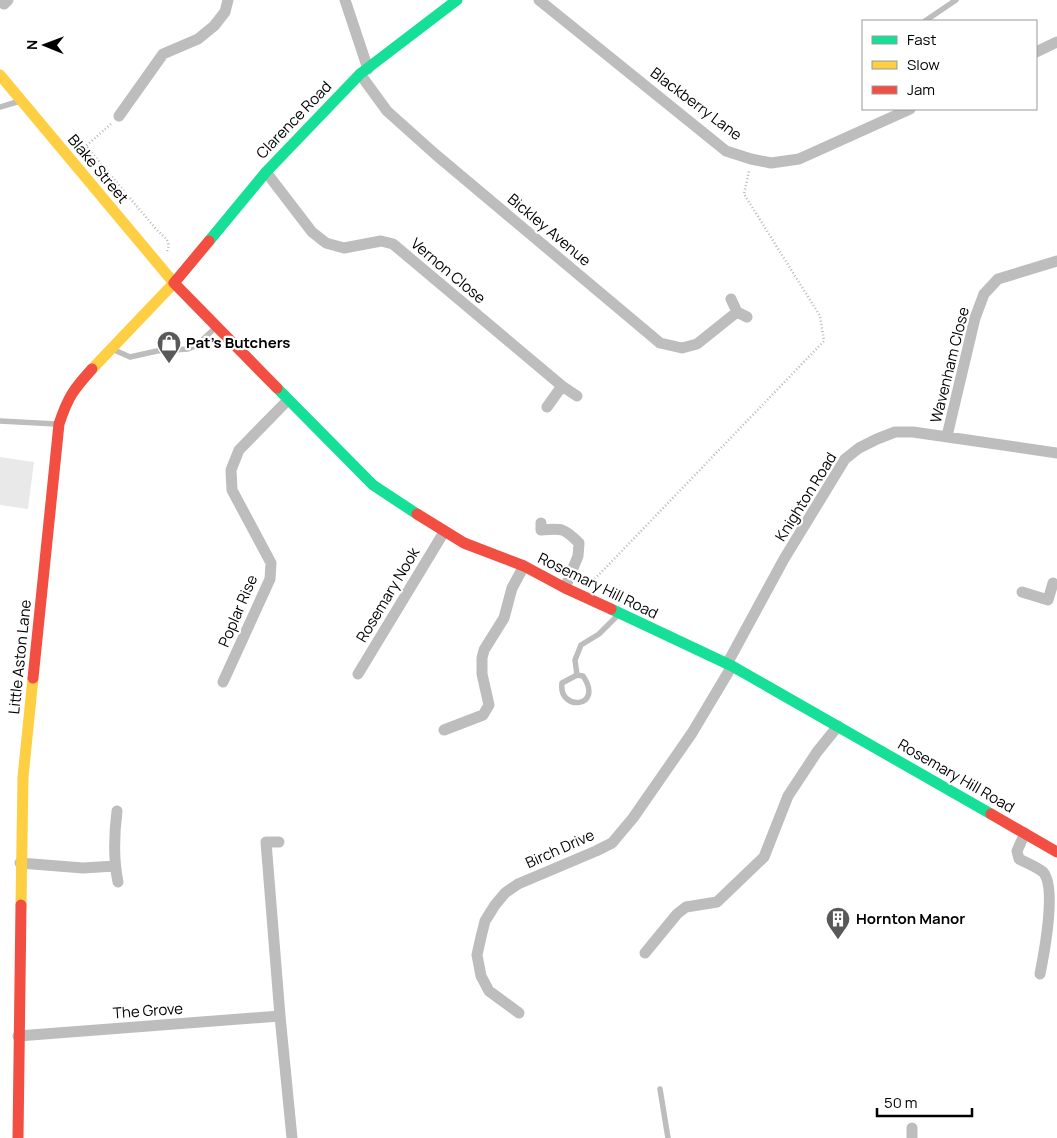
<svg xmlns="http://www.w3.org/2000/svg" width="1057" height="1138" font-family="Manrope,sans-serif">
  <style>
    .green { fill: #e9e9e9 }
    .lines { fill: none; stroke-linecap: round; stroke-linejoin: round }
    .path { stroke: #b8b8b8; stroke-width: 2.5; stroke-dasharray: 1 2.5; stroke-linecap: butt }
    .lane { stroke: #bdbdbd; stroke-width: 5.5 }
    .street { stroke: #bdbdbd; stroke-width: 11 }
    .fast { stroke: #16e098; stroke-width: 11 }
    .slow { stroke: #ffcf43; stroke-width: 11 }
    .jam { stroke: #f24e42; stroke-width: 11 }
    .labels { text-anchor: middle; stroke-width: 4.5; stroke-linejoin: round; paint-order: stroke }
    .street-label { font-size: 15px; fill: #000; stroke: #fff }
    .poi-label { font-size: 15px; font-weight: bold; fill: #000; stroke: #fff; text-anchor: start }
  </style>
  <rect width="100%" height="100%" fill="#fff"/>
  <!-- green -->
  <path class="green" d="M0,457L34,462L28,509L0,505Z"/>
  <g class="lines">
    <!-- path -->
    <path class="path" d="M111,124L86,146L156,229C163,237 172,240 167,251
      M590,584L824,341L820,316L744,194L749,171"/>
    <!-- lane -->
    <path class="lane" d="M925,21L956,0
      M0,107L20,101
      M112,349L130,357L157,351L188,349L197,345L215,328
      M0,421L56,424
      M577,675L583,676C605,708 558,712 562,683L577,675L575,660L581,645L599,634L618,615
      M660,1089L668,1138"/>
    <!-- street -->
    <path class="street" d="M345,0L368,69
      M539,0L726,151L751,159L771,163L799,159L910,109
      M4,4L8,0
      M1036,52L1057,42
      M360,74L387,111L435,154L660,343L682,348L697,344L737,312
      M119,116L163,54L198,39L214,26L225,12L228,0
      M266,172L312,232L326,243L344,248L381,241L393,244L562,386
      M731,299L737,312L747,317
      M547,407L562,386L577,396
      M947,436L975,318L984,294L998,279L1057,261
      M541,523V530C562,528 564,528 579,543L578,556L565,588
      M1022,592L1048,600L1053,583
      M727,664L784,559L845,459L859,448L877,439L895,432H913L1057,453
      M358,674L444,532
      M223,682L270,579L271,563L232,490L231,470L239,450L288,400
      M444,730L483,715L489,705L482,674V658L484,650L504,618L512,588L524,566
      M117,811C114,835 113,858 118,882
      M1025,833L1017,851L1019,859C1027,863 1037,867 1043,872C1057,887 1044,954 1040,974
      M279,842H266L280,1016L292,1138
      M20,863L83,868L115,866
      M645,953L677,914L686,907L717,902L764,857L788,796L817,752L838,726
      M519,1013L489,991L481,976L477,955L481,937L485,921L495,905L505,893L518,884L596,851L612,843L633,818L692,733L732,666
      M18,1036L280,1016
      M912,1138V1128"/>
    <!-- fast -->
    <path class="fast" d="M209,241L266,172L360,74L457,0
      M277,388L373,485L417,514
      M611,609L732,666L991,814"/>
    <!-- slow -->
    <path class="slow" d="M0,75L174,283L92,369
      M21,905L23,777L33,678"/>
    <!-- jam -->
    <path class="jam" d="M209,241L174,283L277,388
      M417,514L464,543L524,566L565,588L611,609
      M33,678L59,424C68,397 73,390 92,369
      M991,814L1057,852
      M18,1138L21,905"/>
  </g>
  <!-- icons -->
  <defs>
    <symbol id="shop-pin" viewBox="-11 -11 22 30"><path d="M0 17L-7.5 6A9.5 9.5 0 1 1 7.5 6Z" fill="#595959" stroke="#fff"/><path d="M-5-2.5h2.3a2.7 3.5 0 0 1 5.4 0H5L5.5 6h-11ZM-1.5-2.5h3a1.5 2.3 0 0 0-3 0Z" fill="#fff"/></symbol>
    <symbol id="building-pin" viewBox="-11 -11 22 30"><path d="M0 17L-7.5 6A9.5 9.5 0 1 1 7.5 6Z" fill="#595959" stroke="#fff"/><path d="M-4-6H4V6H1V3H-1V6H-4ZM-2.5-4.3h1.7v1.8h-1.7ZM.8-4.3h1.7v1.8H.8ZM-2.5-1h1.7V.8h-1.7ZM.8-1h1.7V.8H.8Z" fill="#fff"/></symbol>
  </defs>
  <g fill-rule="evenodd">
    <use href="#shop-pin" x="155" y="329" width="28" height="38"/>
    <use href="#building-pin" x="824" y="905" width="28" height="38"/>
  </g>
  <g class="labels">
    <!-- street labels -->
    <g class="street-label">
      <text transform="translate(696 104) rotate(37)" y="5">Blackberry Lane</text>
      <text transform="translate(294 120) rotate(-46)" y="5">Clarence Road</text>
      <text transform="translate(98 169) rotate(50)" y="5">Blake Street</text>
      <text transform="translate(549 230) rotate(40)" y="5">Bickley Avenue</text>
      <text transform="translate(448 271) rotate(40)" y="5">Vernon Close</text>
      <text transform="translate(950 365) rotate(-76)" y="5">Wavenham Close</text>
      <text transform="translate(806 497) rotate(-58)" y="5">Knighton Road</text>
      <text transform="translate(598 586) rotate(26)" y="5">Rosemary Hill Road</text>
      <text transform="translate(388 595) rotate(-59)" y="5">Rosemary Nook</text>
      <text transform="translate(238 611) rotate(-67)" y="5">Poplar Rise</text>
      <text transform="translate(20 657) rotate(-84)" y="5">Little Aston Lane</text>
      <text transform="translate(956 776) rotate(30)" y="5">Rosemary Hill Road</text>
      <text transform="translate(560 849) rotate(-24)" y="5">Birch Drive</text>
      <text transform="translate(148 1011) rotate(-4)" y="5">The Grove</text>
    </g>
    <!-- poi labels -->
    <g class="poi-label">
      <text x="186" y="348">Pat's Butchers</text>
      <text x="856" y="924">Hornton Manor</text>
    </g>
  </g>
  <!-- legend -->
  <rect x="862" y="20" width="175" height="90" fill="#ffffff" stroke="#999999"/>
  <rect x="872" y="36" width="25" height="8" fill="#16e098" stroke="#999999"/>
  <text x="907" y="45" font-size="15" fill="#000000">Fast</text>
  <rect x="872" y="61" width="25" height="8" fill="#ffcf43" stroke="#999999"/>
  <text x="907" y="70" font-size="15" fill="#000000">Slow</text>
  <rect x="872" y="86" width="25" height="8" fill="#f24e42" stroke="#999999"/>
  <text x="907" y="95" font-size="15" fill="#000000">Jam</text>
  <!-- north arrow -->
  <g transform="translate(45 45) rotate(271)" stroke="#ffffff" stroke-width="4" paint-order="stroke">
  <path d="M0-4L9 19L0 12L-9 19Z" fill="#000000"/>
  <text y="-8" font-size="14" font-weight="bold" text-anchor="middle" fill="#000000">N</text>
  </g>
  <!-- scale -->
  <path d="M877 1108v8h95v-8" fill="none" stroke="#000000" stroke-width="2.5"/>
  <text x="884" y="1108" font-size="15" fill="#000000" stroke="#ffffff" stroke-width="4" paint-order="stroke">50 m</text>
</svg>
